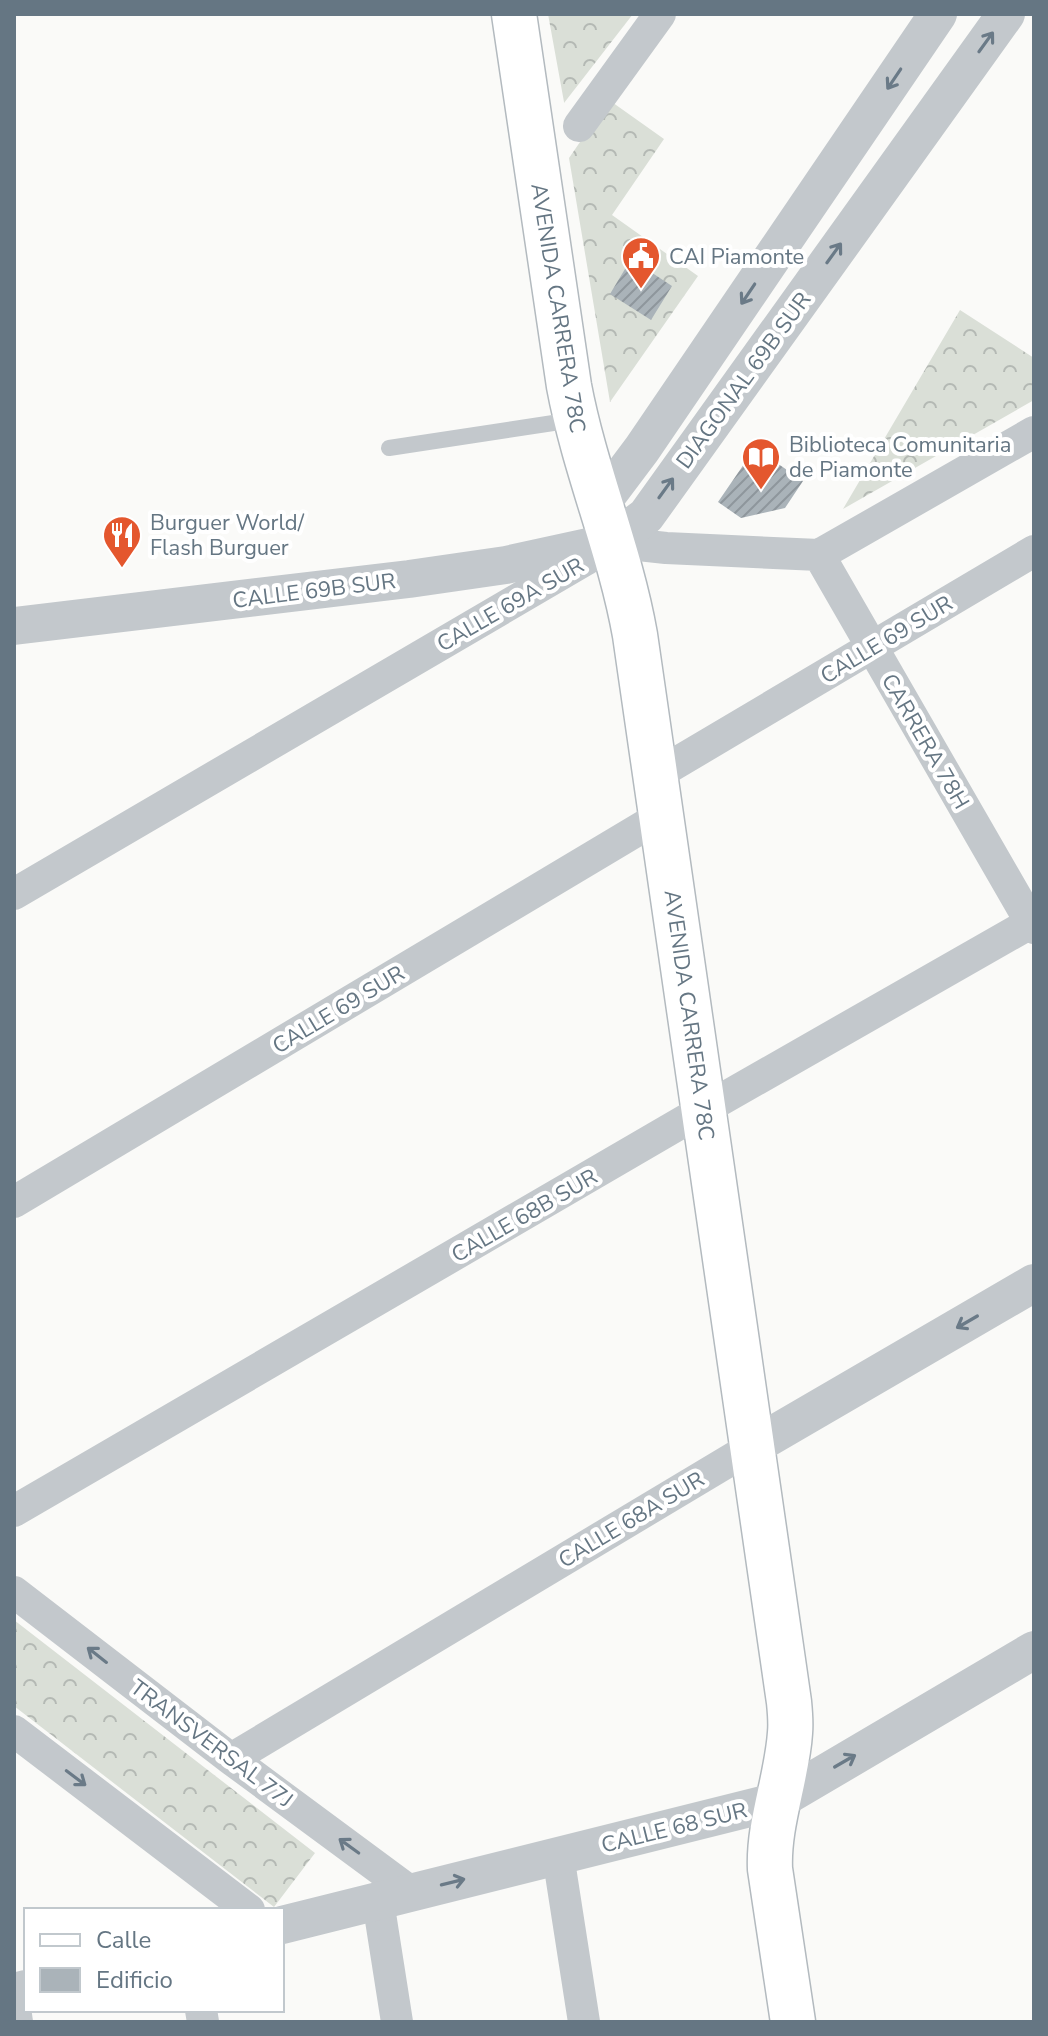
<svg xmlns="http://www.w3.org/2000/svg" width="1048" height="2036" font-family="'Nunito Sans',sans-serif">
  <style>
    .forest { fill: url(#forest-crowns) }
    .building { fill: url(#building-hatch) }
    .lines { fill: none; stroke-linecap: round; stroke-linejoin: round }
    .secondary-casing { stroke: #b3babf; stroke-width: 47 }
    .service { stroke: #c3c8cc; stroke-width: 16 }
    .minor { stroke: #c3c8cc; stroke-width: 32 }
    .tertiary { stroke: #c3c8cc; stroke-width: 38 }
    .secondary { stroke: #fff; stroke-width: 44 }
    .oneway { stroke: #6a7a87 }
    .labels { text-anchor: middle; stroke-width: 8; stroke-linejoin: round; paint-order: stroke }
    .poi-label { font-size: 22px; fill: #657683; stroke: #fff; text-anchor: start }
    .street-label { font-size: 22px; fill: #657683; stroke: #fff }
  </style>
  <defs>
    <pattern id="forest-crowns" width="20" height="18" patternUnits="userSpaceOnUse" patternTransform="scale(2)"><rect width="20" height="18" fill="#dadfd7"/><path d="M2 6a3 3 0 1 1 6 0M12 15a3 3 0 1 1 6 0" fill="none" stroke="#b4b9b4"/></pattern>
    <pattern id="building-hatch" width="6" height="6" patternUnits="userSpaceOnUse" patternTransform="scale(2)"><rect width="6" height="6" fill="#aab3b9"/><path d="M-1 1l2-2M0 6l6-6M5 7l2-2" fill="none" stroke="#8e969c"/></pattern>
  </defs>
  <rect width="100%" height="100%" fill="#fafaf8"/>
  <!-- forest -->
  <path class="forest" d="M548,14H633L564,103V102Z
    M609,100L664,139L612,215L698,276L610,402L569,158Z
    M960,310L1034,358V400L843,509Z
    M14,1620L315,1853L274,1907L14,1706Z"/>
  <!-- building -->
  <path class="building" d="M631,259L672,286L651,320L610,294Z
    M755,448L803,481L785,508L741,518L718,502Z"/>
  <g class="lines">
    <defs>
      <path id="secondary" d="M514,14L569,386C585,471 620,550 635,635L789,1702C790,1712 791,1723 790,1733C787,1779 768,1823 770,1869L793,2022"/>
    </defs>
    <!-- secondary casing -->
    <use href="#secondary" class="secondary-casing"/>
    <!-- service -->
    <path class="service" d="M389,448L573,420"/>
    <!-- minor -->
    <path class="minor" d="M579,126L660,14
      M819,555L1034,928
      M656,775L1034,551
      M14,894L585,560L611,542L666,548L819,555L1034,432
      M14,1202L661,816
      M14,1511L703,1110L1034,921
      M14,1592L231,1759L411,1892
      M14,1731L249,1910
      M231,1759L752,1447
      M558,1855L584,2022
      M378,1901L397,2022
      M14,2001L17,2022
      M201,2010L203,2022"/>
    <!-- tertiary -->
    <path class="tertiary" d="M600,505L642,449L938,14
      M14,626L409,579L506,565L611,542L646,516L1006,14
      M752,1447L1034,1283
      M282,1925L778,1801L1034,1650
      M14,1992L26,1989"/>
    <!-- secondary -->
    <use href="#secondary" class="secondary"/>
  </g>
  <!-- one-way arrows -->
  <defs><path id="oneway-shaft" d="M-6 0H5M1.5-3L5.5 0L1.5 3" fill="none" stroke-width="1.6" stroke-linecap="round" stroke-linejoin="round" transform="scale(2)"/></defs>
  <g class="oneway">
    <use href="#oneway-shaft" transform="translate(986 42) rotate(-54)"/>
    <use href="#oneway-shaft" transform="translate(894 79) rotate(124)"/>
    <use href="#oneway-shaft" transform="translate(834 253) rotate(-54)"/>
    <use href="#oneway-shaft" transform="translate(748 294) rotate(124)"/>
    <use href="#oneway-shaft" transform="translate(666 488) rotate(-54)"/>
    <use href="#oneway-shaft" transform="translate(967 1322) rotate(150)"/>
    <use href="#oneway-shaft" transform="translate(97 1655) rotate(-142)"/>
    <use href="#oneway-shaft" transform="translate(845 1761) rotate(-30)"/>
    <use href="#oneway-shaft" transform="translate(76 1778) rotate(37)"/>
    <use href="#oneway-shaft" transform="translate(349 1846) rotate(-144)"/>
    <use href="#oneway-shaft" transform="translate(453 1882) rotate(-14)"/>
  </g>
  <!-- icons -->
  <defs>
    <symbol id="civic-pin" viewBox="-11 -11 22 30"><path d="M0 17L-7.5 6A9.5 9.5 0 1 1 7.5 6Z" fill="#e4572e" stroke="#fff"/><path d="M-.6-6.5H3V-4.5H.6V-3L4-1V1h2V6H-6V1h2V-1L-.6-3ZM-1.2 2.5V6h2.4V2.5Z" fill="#fff"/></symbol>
    <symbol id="library-pin" viewBox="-11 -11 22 30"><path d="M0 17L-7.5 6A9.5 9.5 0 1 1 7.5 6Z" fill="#e4572e" stroke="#fff"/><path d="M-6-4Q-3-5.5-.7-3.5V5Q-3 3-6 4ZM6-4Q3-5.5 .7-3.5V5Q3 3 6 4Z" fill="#fff"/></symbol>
    <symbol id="restaurant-pin" viewBox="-11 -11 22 30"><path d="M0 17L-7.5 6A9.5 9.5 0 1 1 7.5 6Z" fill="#e4572e" stroke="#fff"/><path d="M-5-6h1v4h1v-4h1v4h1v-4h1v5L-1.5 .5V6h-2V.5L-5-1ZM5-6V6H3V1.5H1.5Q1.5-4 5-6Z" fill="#fff"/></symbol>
  </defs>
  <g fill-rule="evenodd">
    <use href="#civic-pin" x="619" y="234" width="44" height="60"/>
    <use href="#library-pin" x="739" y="435" width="44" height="60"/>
    <use href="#restaurant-pin" x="100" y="513" width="44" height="60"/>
  </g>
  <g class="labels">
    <!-- poi labels -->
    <g class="poi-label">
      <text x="669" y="264">CAI Piamonte</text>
      <text x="789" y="452">Biblioteca Comunitaria<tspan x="789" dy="25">de Piamonte</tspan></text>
      <text x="150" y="530">Burguer World/<tspan x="150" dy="25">Flash Burguer</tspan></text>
    </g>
    <!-- street labels -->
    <g class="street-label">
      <text transform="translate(559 308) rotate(81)" y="8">AVENIDA CARRERA 78C</text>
      <text transform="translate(743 380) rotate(-54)" y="8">DIAGONAL 69B SUR</text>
      <text transform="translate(314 590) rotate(-7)" y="8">CALLE 69B SUR</text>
      <text transform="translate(510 604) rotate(-30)" y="8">CALLE 69A SUR</text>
      <text transform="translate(886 639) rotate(-31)" y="8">CALLE 69 SUR</text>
      <text transform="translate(926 741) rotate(60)" y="8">CARRERA 78H</text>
      <text transform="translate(338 1009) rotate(-31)" y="8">CALLE 69 SUR</text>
      <text transform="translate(690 1015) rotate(82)" y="8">AVENIDA CARRERA 78C</text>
      <text transform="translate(524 1215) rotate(-30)" y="8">CALLE 68B SUR</text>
      <text transform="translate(631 1519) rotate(-31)" y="8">CALLE 68A SUR</text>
      <text transform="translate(212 1743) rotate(37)" y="8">TRANSVERSAL 77J</text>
      <text transform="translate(674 1827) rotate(-14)" y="8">CALLE 68 SUR</text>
    </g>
  </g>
  <!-- border -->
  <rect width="1048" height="2036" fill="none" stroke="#657683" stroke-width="32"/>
  <!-- legend -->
  <rect x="24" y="1908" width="260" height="104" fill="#ffffff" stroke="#c1c8cd" stroke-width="2"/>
  <rect x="40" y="1934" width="40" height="12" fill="#ffffff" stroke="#c1c8cd" stroke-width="2"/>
  <text x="96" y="1948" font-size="24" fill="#657683">Calle</text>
  <rect x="40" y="1968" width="40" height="24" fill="#aab3b9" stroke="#c1c8cd" stroke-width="2"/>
  <text x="96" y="1988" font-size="24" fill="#657683">Edificio</text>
</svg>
